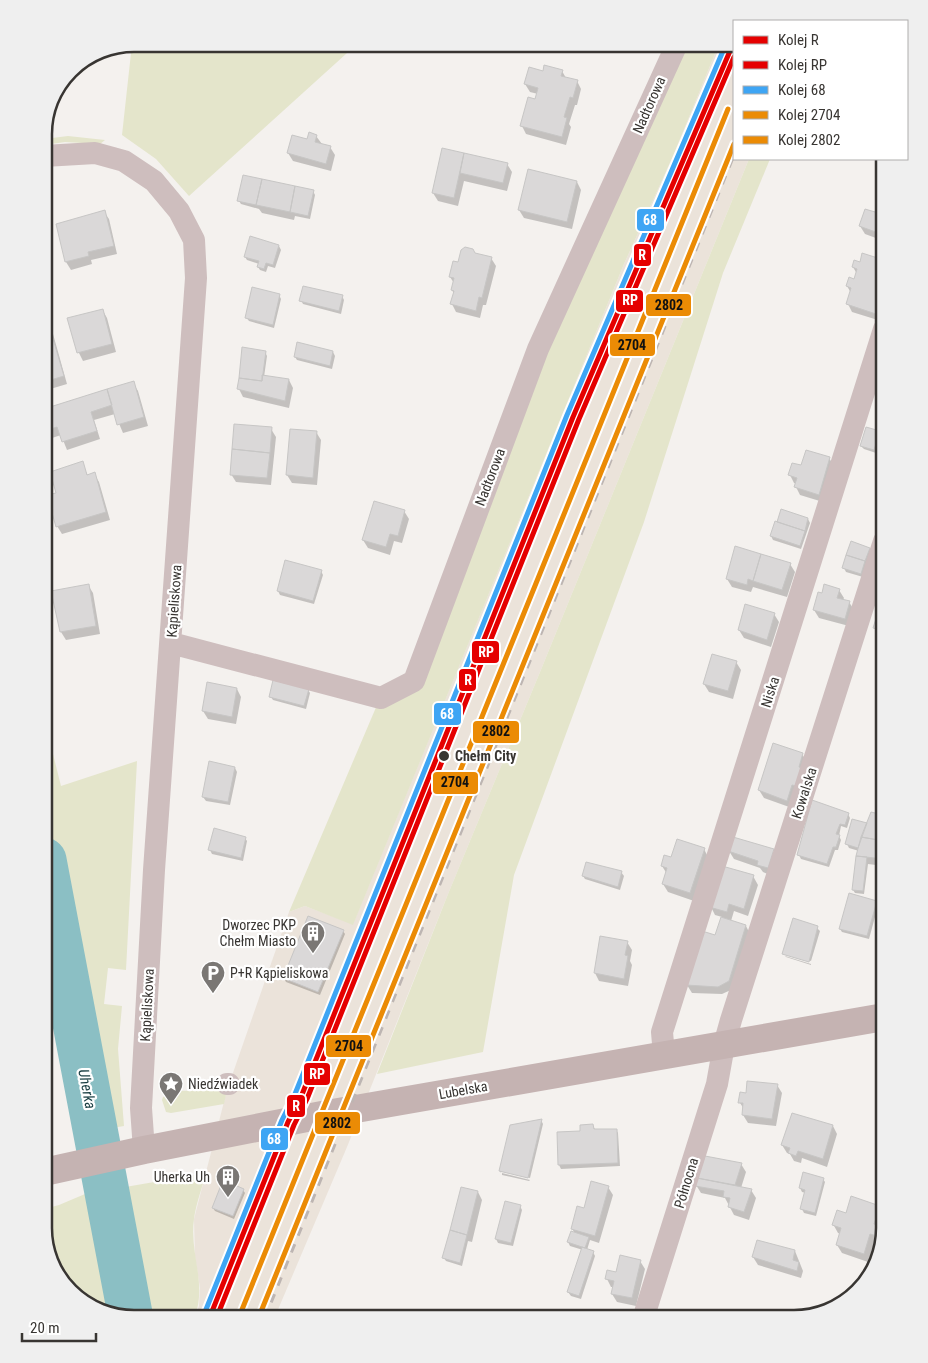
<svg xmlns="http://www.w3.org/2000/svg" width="928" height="1363" font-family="'Roboto Condensed',sans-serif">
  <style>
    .built { fill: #ebe3da }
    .green { fill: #e4e5cb }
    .shadow { fill: #0003 }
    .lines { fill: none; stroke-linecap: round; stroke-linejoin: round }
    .river { stroke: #8bbfc4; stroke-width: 45 }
    .building { fill: #dad8d8; stroke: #c7c6c5 }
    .street { stroke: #cebebe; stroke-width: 22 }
    .secondary { stroke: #c5b3b2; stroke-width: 28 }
    .rail { stroke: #bdb5b2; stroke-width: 4; stroke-dasharray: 9 9; stroke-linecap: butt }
    .rail-1-casing { stroke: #fff; stroke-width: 9 }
    .rail-2-casing { stroke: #fff; stroke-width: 9 }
    .rail-3-casing { stroke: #fff; stroke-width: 9 }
    .rail-4-casing { stroke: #fff; stroke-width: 9 }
    .rail-5-casing { stroke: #fff; stroke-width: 9 }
    .rail-1 { stroke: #e50000; stroke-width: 5 }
    .rail-2 { stroke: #e50000; stroke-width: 5 }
    .rail-3 { stroke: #3ea5f4; stroke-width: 5 }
    .rail-4 { stroke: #eb8b05; stroke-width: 5 }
    .rail-5 { stroke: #eb8b05; stroke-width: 5 }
    .stop-dot { fill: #383532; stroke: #fff; stroke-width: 2 }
    .labels { text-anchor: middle; stroke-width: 4.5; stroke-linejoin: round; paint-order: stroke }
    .street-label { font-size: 14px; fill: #383532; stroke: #fff }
    .stop-label { font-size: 14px; font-weight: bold; fill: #383532; stroke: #fff; text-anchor: start }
    .poi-label { font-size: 14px; fill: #383532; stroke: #fff; text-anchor: end }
    .water-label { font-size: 15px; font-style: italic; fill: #173c40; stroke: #fff }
    .rim { fill: none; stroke: #383532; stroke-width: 2.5 }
    .line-badge { stroke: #fff; stroke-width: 2 }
    .badge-label { font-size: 14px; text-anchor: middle; font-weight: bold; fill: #fff }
    .pale-badge-label { font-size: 14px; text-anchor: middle; font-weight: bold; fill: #111 }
  </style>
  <rect width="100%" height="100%" fill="#f4f1ee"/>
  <!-- built -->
  <path class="built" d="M719,44H734V159H749L540,672L448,894L347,1147L274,1319H194L199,1306L200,1288L195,1256L194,1219L227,1090L289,912L305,906L353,924L624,264L673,156Z"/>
  <!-- green -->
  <path class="green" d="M132,44H169L185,46L186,44H357L189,196L156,159L122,135Z
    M683,44H719L673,156L624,264L353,925L305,906L289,912L377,705L414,681L543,349Z
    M68,136L105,140L100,144L65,142L44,145V139Z
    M749,159H770L723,273L644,522L514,875L483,1052L377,1074L448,894L540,672Z
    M44,732L51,746L61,786L137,761L126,970L108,968L104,1004L122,1006L118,1049L124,1126L88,1132L61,991L44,909Z
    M227,1090L224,1104L171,1113L166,1112L162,1100L163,1097L174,1091Z
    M206,1173C202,1188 196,1204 194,1219C189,1254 208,1284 194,1319H129L84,1304L56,1273L44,1228V1209L59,1205L85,1194Z"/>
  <!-- shadow -->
  <path class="shadow" d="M562,71L566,78L577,81L581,89L577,105H575L569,124L571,127L566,145L526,134L522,126L536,101L538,94L530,92L525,84L544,73Z
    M316,136L322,144L330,147L335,155L331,171L293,161L288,153Z
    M443,150L507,164L512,172L507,191L464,181L458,206L438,201L433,193Z
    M577,182L581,190L572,229L524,218L519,210Z
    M313,191L315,195L310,219L295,216L294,220L262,213L259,209L241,204L239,201Z
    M878,206L884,209V241L865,234L860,226L876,214Z
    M104,212L109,219L117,254L91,260L92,264L71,270L66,262L57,225Z
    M279,246L281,250L275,268L268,266L266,272L260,270L258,267L259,264L247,260L245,257Z
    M475,254L491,258L496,266L486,305H483L480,318L456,312L452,304L454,294L452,290L454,283L450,277Z
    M863,255L884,262V311L881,321L852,312L848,304L851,293L847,286L855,281L857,274L853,267L861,264Z
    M279,295L281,299L274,328L249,321L246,317Z
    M342,296L344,300L341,314L303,304L301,300Z
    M44,310L48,316L67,384L47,390L44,385Z
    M103,311L107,318L116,352L83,361L79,353L69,319Z
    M265,352L267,356L264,377L289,380L293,388L289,408L243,397L239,389Z
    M333,352L335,356L332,369L297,360L295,357Z
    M133,383L138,391L148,426L123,433L115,414L94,420L100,439L67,450L61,435L49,439L44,430V414Z
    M271,429L276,437L271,485L236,482L231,474Z
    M316,432L321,440L317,485L292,483L287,475Z
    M879,432L881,436L876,453L864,449L861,446Z
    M829,458L834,466L823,502L800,495L796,487L797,484L794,483L790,475Z
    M82,463L88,476L94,474L99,482L110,520L62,534L57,526V493Z
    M404,511L409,519L402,543L394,541L390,555L368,548L363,540Z
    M808,519L810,523L801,549L773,540L771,536Z
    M869,549L871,552L863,577L846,572L844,568Z
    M790,564L795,572L787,597L753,587L751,592L732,587L727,579Z
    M321,571L323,575L314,604L280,595L278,591Z
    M88,585L93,593L100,634L66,640L61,632Z
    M839,590L844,598L843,600L849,602L854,610L849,626L819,618L814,610L822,594Z
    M884,597V637L879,636L875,628Z
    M774,614L779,622L771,647L744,638L739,630Z
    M736,662L741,670L733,699L709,692L704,684Z
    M237,689L241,697L236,724L208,719L203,711Z
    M308,690L310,693L306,709L273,700L271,697Z
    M802,754L807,762L792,808L764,798L759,790Z
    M235,768L237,772L230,805L206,801L203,797Z
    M848,814L850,818L847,828L841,826L839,836L841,840L838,850H835L829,867L801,859L799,855Z
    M883,816L884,819L882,830H884V866L868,864L864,894L855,893L853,890L859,851L849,848L847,844L867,824Z
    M245,838L247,841L243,861L212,854L210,850Z
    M704,849L708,857L694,901L668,892L663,884L667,874L662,866L672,859Z
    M773,850L772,876L763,872L760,868L734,859L729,851Z
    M621,872L624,876L620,890L585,879L583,876Z
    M753,876L758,885L748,916L734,911L731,921L746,926L750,934L733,989L722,994L692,993L687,985L716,937L722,917L715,915L711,907Z
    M876,902L878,906L869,939L842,932L840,929Z
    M817,928L820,931L811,961L785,953V955L784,953Z
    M343,931L345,934L320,995L286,982L284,978Z
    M627,942L632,950L630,961L632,965L628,986L599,981L595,973Z
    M785,956L811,964V965L786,957Z
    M44,968L49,976L54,1006L44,1007Z
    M777,1085L782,1093L776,1126L748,1123L743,1115L744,1109L740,1103L747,1094Z
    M792,1114L833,1126L837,1134L827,1167L802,1158L801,1163L794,1161L790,1154L787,1153L782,1145Z
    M541,1120L543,1124L530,1178L501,1170V1173L500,1171Z
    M592,1126L595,1129L616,1130L618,1133L620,1166L561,1169L559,1165L581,1132Z
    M706,1157L741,1164L746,1172L741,1188L751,1190L756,1198L749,1220L734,1215L725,1198L701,1193L696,1185Z
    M502,1173L530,1180L529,1181L502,1175Z
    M823,1179L825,1182L816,1216L804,1213L802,1209L806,1193L802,1192L800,1188Z
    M608,1187L613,1195L599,1243L590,1240L587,1250L593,1252L595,1256L581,1299L571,1296L568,1292L583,1250L570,1246L568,1242L575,1234L572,1228L585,1210Z
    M243,1190L245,1193L234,1219L215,1211L213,1208Z
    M478,1192L482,1200L472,1242L468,1241L462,1266L446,1261L444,1258Z
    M520,1206L522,1210L513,1246L498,1243L496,1239Z
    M880,1207L884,1215L880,1228L883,1234L880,1243L875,1241L868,1262L842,1253L837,1245L841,1234L838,1233L833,1224L847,1215Z
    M795,1251L803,1271L801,1278L758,1265L753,1257Z
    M640,1261L645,1269L636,1306L617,1302L612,1294L614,1287H611L607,1279Z"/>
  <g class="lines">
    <!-- river -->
    <path class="river" d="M44,860L131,1319"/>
  </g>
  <!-- building -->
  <path class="building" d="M544,65L563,70L561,76L578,80L573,98L570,97L564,117L567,118L562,137L520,126L528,97L535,99L538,88L524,84L529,67L543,71Z
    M309,132L317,135L315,142L331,146L326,164L287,153L292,135L307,139Z
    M442,148L464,153L454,198L432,193Z
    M464,153L508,163L503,183L460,173Z
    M528,169L577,181L567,222L518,210Z
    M243,175L262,179L256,205L237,201Z
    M262,179L295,186L290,212L256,205Z
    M295,186L314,190L308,216L290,212Z
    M878,205L884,207V235L859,226L865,209L875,212Z
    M105,210L114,246L88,252L89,256L65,262L56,224Z
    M250,236L279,245L273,265L266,263L264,269L257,267L259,261L244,257Z
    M465,247L473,249L475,253L492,257L482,298L479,297L476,311L450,304L454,291L451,290L454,278L449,277L453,261L458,262L461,250Z
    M862,253L884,260V301L883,304L880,303L876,314L846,304L851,288L846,286L849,277L854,279L857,269L852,267L854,260L860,262Z
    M303,286L343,295L339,311L299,301Z
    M252,287L280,294L273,325L245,318Z
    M44,308L64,376L44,382Z
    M103,309L112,344L77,353L67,318Z
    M297,342L333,351L330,366L294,357Z
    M242,347L266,351L262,381L239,378Z
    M262,375L289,379L285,401L237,389L239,378L262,381Z
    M134,381L144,417L117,425L107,389Z
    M107,389L112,405L91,412L97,431L62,442L57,427L44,431V412L52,410L50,407Z
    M884,392V409L880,408Z
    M234,424L272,427L270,453L232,449Z
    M866,427L880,431L874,450L860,446Z
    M290,429L317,431L313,478L286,475Z
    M232,449L270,453L267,478L230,475Z
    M806,450L830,457L819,495L794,487L797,478L788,475L792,463L801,465Z
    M83,461L87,475L95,472L106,512L56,527L47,495L56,493L50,472Z
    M374,501L405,510L398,536L390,534L386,547L362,540Z
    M781,509L808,518L805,531L777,522Z
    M775,521L805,531L800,546L770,536Z
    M851,541L870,548L865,561L846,555Z
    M735,546L761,554L753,581L748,579L747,585L726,579Z
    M761,554L791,563L782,590L753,581Z
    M846,555L865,561L861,574L842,568Z
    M285,560L322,570L313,601L277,591Z
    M89,584L96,626L60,632L51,591Z
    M824,584L840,589L837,598L850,601L845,619L813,610L818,592L822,593Z
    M884,593V631L873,628Z
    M745,604L775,613L767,640L738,630Z
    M712,654L737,661L728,691L703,684Z
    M273,680L309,689L304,706L269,697Z
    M207,682L237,688L232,717L202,711Z
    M773,743L803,753L799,767L802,768L796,786L792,785L787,801L758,790Z
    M209,761L235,767L228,802L202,797Z
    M812,800L849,813L845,825L840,824L836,834L840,835L836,847H833L827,864L797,855Z
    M871,812L883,815L880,828L884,829V841L861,837Z
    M852,819L867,823L858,848L845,844Z
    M214,828L246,837L241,858L208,850Z
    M733,837L774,849L768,868L757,865L758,861L728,851Z
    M861,837L884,841V859L856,856Z
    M677,839L705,848L690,893L662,884L667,868L661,866L664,855L671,857Z
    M856,856L867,857L863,891L852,890Z
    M586,862L622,871L618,887L582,876Z
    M722,866L754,875L744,909L729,904L727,912L709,907Z
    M849,893L877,901L867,936L839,929Z
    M308,916L344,930L318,992L283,978Z
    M721,917L746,925L729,981L718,987L686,985L702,931L715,935Z
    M793,918L818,926L809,962L782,954Z
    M600,936L628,941L625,955L628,956L624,979L594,973Z
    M44,967H45L51,998L44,999Z
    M747,1081L778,1084L772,1119L742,1115L743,1103H738L740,1092L746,1093Z
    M792,1113L833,1125L823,1159L798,1151L796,1156L788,1153L790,1148L781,1145Z
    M542,1119L528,1178L499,1171L510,1125Z
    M593,1124L594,1129H617L618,1163L558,1165L557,1132L580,1131V1125Z
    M705,1156L742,1163L735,1185L697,1178Z
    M803,1172L824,1178L815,1213L800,1209L805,1190L799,1188Z
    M697,1178L752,1189L744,1212L728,1207L730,1198L723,1197L724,1191L695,1186Z
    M223,1180L244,1189L233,1216L212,1208Z
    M591,1181L609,1186L595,1236L571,1229L577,1206L584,1208Z
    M461,1187L478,1191L467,1235L450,1230Z
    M851,1196L880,1206L874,1224L880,1226L877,1236L870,1234L864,1254L836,1245L841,1228L832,1225L837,1210L846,1213Z
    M505,1201L521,1205L511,1243L495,1239Z
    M450,1230L467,1235L460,1263L442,1258Z
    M571,1231L589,1237L585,1248L567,1242Z
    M757,1240L795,1250L793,1260L799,1262L797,1271L752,1257Z
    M582,1247L594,1251L579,1296L567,1292Z
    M620,1255L641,1260L632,1298L611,1294L614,1281L605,1279L607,1270L616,1272Z
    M787,1314L799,1318L786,1319Z"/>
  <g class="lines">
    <!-- street -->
    <path class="street" d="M44,156L95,153L124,161L154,181L179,211L194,240L196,278L154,870L141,1108L144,1150
      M171,643L381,698L414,681L538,349L677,44
      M664,1055L662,1032L884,329
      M227,1084H229
      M643,1319L717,1084L724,1045L731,1020L884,541"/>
    <!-- secondary -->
    <path class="secondary" d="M44,1172L144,1150L327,1114L884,1017"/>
    <!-- rail -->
    <path class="rail" d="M264,1319L734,154"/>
    <defs>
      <path id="rail-1" d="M209,1319L288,1122L301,1097L573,417L733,44"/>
      <path id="rail-2" d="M216,1319L294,1125L307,1099L579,419L734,57"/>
      <path id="rail-3" d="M203,1317L282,1120L295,1094L567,415L726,44"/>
      <path id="rail-4" d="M239,1317L728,109"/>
      <path id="rail-5" d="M258,1319L734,144"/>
    </defs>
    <!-- rail-1 casing -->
    <use href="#rail-1" class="rail-1-casing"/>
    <!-- rail-2 casing -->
    <use href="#rail-2" class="rail-2-casing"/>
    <!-- rail-3 casing -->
    <use href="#rail-3" class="rail-3-casing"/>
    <!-- rail-4 casing -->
    <use href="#rail-4" class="rail-4-casing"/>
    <!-- rail-5 casing -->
    <use href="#rail-5" class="rail-5-casing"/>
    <!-- rail-1 -->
    <use href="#rail-1" class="rail-1"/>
    <!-- rail-2 -->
    <use href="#rail-2" class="rail-2"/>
    <!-- rail-3 -->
    <use href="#rail-3" class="rail-3"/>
    <!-- rail-4 -->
    <use href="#rail-4" class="rail-4"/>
    <!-- rail-5 -->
    <use href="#rail-5" class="rail-5"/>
  </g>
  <!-- icons -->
  <defs>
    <symbol id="building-pin" viewBox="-11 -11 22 30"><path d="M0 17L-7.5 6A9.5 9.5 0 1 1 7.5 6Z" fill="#7a7774" stroke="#fff"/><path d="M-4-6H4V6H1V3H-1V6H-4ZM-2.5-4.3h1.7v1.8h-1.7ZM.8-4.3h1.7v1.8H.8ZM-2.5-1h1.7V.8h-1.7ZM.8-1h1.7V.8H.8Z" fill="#fff"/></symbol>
    <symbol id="parking-pin" viewBox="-11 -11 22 30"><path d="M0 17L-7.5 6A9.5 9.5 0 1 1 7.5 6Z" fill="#7a7774" stroke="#fff"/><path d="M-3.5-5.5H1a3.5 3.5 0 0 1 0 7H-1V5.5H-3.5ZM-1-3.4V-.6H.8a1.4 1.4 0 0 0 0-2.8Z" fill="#fff"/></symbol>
    <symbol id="sight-pin" viewBox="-11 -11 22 30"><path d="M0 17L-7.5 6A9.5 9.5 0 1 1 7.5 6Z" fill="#7a7774" stroke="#fff"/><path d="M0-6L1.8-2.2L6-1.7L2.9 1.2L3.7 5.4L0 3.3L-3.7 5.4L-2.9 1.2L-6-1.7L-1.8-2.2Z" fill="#fff"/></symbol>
  </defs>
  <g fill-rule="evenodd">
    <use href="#building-pin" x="299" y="919" width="28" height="38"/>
    <use href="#parking-pin" x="199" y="959" width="28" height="38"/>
    <use href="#sight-pin" x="157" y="1070" width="28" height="38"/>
    <use href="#building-pin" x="214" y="1163" width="28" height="38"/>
  </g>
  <!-- markers -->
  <circle class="stop-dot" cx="444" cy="756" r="6"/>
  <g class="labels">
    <!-- street labels -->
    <g class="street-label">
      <text transform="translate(649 105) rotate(-66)" y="5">Nadtorowa</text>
      <text transform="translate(490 477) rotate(-69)" y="5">Nadtorowa</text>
      <text transform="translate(174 601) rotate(-86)" y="5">Kąpieliskowa</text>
      <text transform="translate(770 692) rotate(-72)" y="5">Niska</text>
      <text transform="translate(804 793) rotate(-72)" y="5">Kowalska</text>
      <text transform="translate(147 1005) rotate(-87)" y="5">Kąpieliskowa</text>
      <text transform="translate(463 1090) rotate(-10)" y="5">Lubelska</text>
      <text transform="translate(686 1183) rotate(-73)" y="5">Północna</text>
    </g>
    <!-- stop labels -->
    <g class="stop-label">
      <text x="455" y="761">Chełm City</text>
    </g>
    <!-- poi labels -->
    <g class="poi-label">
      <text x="296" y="930">Dworzec PKP<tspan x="296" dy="16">Chełm Miasto</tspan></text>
      <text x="230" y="978" text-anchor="start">P+R Kąpieliskowa</text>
      <text x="188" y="1089" text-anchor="start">Niedźwiadek</text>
      <text x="210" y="1182">Uherka Uh</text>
    </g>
    <!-- water labels -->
    <g class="water-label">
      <text transform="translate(87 1089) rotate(79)" y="5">Uherka</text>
    </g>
  </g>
  <!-- crop -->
  <path d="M0 0H928V1363H0ZM134 52H794A82 82 0 0 1 876 134V1228A82 82 0 0 1 794 1310H134A82 82 0 0 1 52 1228V134A82 82 0 0 1 134 52Z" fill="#efefef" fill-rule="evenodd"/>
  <path class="rim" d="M134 52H794A82 82 0 0 1 876 134V1228A82 82 0 0 1 794 1310H134A82 82 0 0 1 52 1228V134A82 82 0 0 1 134 52Z"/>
  <g class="line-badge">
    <rect x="636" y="208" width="29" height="24" rx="5" fill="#3ea5f4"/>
    <rect x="633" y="243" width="19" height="24" rx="5" fill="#e50000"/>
    <rect x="615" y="289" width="29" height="24" rx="5" fill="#e50000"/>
    <rect x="645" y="293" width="47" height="24" rx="5" fill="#eb8b05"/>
    <rect x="609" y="333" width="47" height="24" rx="5" fill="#eb8b05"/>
    <rect x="471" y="640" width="29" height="24" rx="5" fill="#e50000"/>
    <rect x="458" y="668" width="19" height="24" rx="5" fill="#e50000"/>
    <rect x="433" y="702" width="29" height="24" rx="5" fill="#3ea5f4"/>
    <rect x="472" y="720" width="48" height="24" rx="5" fill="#eb8b05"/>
    <rect x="432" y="771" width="47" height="24" rx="5" fill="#eb8b05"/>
    <rect x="325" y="1034" width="47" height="24" rx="5" fill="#eb8b05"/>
    <rect x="303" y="1062" width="28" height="24" rx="5" fill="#e50000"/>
    <rect x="286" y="1094" width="20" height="24" rx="5" fill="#e50000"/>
    <rect x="314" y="1111" width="47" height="24" rx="5" fill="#eb8b05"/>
    <rect x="260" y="1127" width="29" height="24" rx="5" fill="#3ea5f4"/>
  </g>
  <g class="badge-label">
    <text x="650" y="225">68</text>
    <text x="642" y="260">R</text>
    <text x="630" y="305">RP</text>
    <text x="486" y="657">RP</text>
    <text x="468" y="685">R</text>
    <text x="447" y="719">68</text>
    <text x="317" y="1079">RP</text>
    <text x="296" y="1111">R</text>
    <text x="274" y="1144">68</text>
  </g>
  <g class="pale-badge-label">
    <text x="669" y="310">2802</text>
    <text x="632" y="350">2704</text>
    <text x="496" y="736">2802</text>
    <text x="455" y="787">2704</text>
    <text x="349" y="1051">2704</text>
    <text x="337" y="1128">2802</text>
  </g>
  <!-- legend -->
  <rect x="733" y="20" width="175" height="140" fill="#ffffff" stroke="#afaead"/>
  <rect x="743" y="36" width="25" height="8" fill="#e50000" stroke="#afaead"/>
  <text x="778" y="45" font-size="15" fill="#383532">Kolej R</text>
  <rect x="743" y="61" width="25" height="8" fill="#e50000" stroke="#afaead"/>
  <text x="778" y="70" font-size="15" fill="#383532">Kolej RP</text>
  <rect x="743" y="86" width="25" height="8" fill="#3ea5f4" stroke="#afaead"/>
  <text x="778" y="95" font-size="15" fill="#383532">Kolej 68</text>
  <rect x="743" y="111" width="25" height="8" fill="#eb8b05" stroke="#afaead"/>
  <text x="778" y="120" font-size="15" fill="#383532">Kolej 2704</text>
  <rect x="743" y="136" width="25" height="8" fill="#eb8b05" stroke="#afaead"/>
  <text x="778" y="145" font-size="15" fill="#383532">Kolej 2802</text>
  <!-- scale -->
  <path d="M22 1333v8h74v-8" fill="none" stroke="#383532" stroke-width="2.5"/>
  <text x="30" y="1333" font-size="15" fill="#383532" stroke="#ffffff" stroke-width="4" paint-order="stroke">20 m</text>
</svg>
